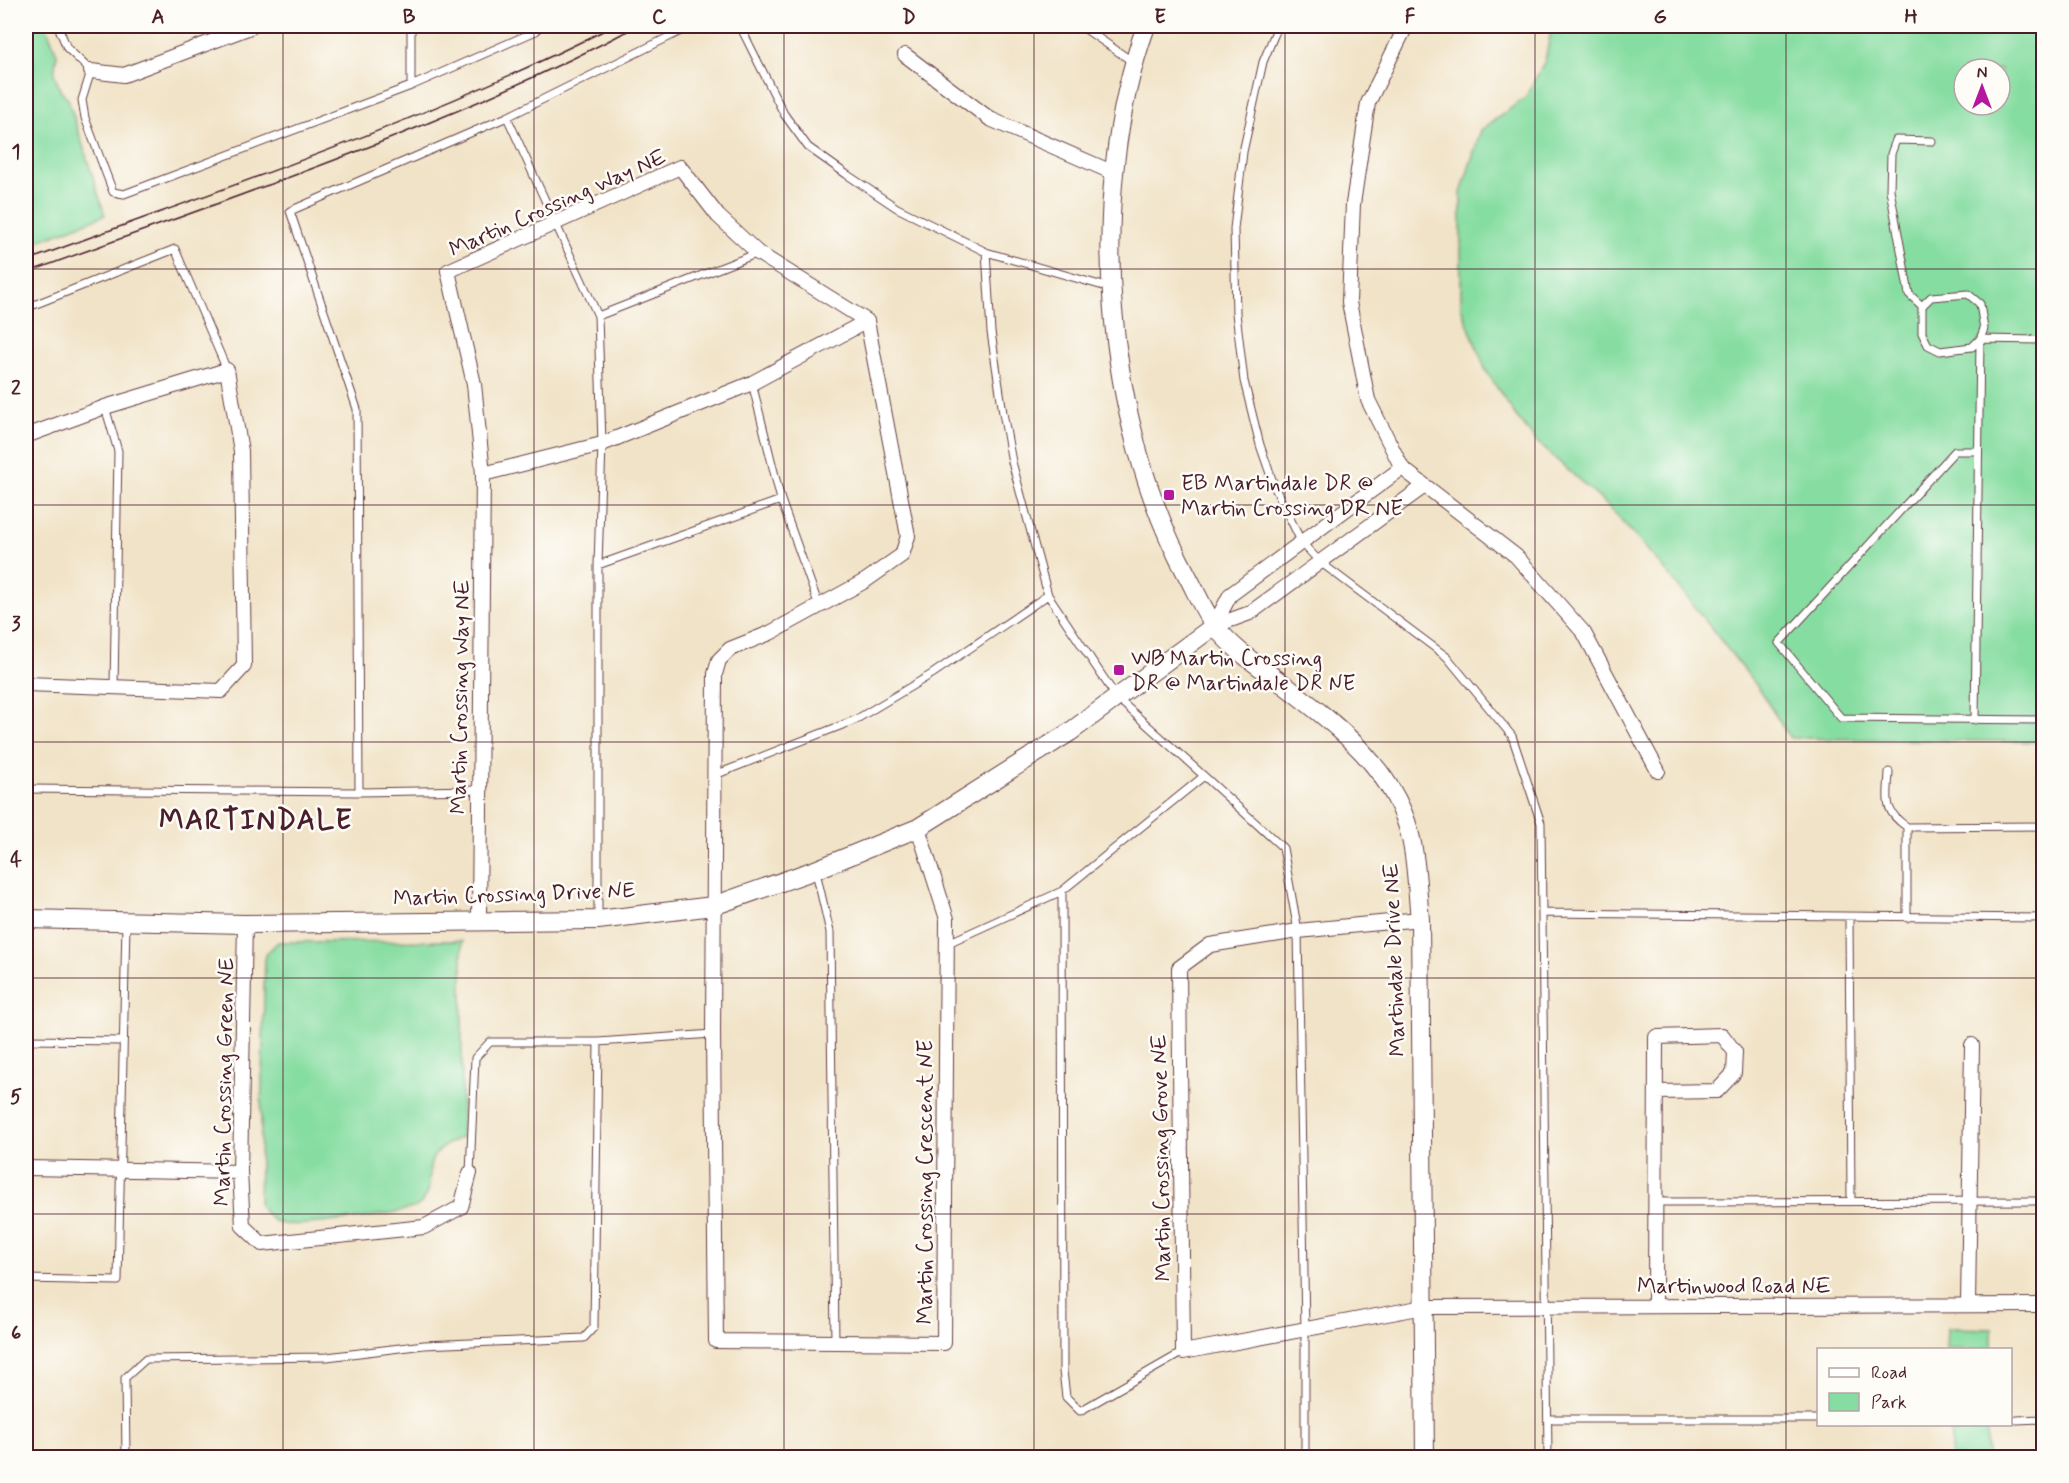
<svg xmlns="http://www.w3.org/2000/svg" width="2069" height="1483" font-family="Mynerve,sans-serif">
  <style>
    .green { fill: #86dda1; stroke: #687e66; stroke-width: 1.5; fill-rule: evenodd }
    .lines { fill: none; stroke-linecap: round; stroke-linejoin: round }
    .service-casing { stroke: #633c42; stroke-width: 9 }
    .minor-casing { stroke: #633c42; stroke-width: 16 }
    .tertiary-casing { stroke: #633c42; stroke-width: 20 }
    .service { stroke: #fff; stroke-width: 7 }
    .minor { stroke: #fff; stroke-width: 14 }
    .tertiary { stroke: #fff; stroke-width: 18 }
    .tram { stroke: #4a1f2b; stroke-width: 1.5 }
    .grid { fill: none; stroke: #4a1f2b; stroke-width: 1.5; stroke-opacity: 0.55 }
    .poi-dot { fill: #b5179e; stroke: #fdfcf7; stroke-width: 2 }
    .labels { text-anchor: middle; stroke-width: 5; stroke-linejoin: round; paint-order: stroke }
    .street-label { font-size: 22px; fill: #4a1f2b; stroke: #fdfcf7 }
    .poi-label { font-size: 22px; fill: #4a1f2b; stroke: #fdfcf7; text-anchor: start }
    .district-label { font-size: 28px; font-weight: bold; letter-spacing: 1.5px; fill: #4a1f2b; stroke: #fdfcf7 }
    .neatline { fill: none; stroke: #4a1f2b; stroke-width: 2 }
    .grid-label { font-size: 20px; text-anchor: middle; font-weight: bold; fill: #4a1f2b }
  </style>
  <rect width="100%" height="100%" fill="#fdfcf7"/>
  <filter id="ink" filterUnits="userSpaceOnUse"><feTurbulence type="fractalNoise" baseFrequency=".0167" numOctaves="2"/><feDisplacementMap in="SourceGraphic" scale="12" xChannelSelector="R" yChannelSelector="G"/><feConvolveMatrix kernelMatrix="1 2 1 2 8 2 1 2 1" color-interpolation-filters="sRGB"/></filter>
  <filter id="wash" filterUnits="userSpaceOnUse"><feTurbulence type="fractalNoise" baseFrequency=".008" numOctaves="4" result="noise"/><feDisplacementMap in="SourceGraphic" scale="24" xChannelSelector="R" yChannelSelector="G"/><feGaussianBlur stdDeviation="1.35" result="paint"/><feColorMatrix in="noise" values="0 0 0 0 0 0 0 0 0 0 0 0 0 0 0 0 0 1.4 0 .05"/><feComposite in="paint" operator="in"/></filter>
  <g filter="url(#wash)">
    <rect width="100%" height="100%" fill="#f1e3c7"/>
    <!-- green -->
    <path class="green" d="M26,26H46L57,54L54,73L60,90L68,99L105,215L26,246Z
      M1552,26H2043V742L1790,738L1757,686L1667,572L1609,507L1536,441L1516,416L1486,371L1461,307V193L1481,130L1525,98L1545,61ZM1964,69H2000V105H1964Z
      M462,941V1137C407,1160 445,1182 419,1205C409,1214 299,1227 283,1224C271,1222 265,1213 259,1204L265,955L278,942Z
      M1947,1328L1992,1329V1349H1946Z
      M1951,1425H1987V1457H1951Z"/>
  </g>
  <g filter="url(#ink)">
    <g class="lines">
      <defs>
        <path id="service" d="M58,26L67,48L91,71L82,100L85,118L113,192L124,194L411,86L536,31L538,26
          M411,26V86
          M740,26L784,114L808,147L846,174L897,208L986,252L1110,288
          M1081,26L1133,62
          M1278,26L1263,62L1243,152L1234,229L1236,313L1244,381L1260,445L1275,488L1302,543L1320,562L1447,657L1512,736L1541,823L1548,1458
          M507,117L598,316
          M1968,294L1980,304L1984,329L1980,339L1972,347L1940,351L1928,345L1922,333V306L1931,297Z
          M1922,306L1909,294L1890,190L1891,154L1896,140L1932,141
          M26,308L175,249L227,370
          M752,383L781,500L819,606
          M105,407L118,451L114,687
          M1978,451H1955L1779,643L1841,718L2044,720
          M598,565L781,500
          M1975,720L1980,339L2044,340
          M1889,772C1888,799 1882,810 1907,827
          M715,775L855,720L932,674L1048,595
          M1204,776L1283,848L1298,931L1305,1331V1458
          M26,789L359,792L478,790
          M359,792L357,409L290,211L507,117L691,26
          M816,872L830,932L835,1343
          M1062,891L1063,1371L1066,1397L1080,1411L1183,1352
          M1544,913L2044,918
          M1849,918L1851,1201
          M1907,918V827L2044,826
          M598,920V565L602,444L598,316L758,253
          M946,944L1062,891L1204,776L1117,698L1048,595L1012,462L1003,413L991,332L986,252
          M26,1040L123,1041
          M470,1173L475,1058L490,1042H598
          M1655,1202L2044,1201
          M26,1279L118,1281L126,924
          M1548,1419H1818
          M2017,1420L2044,1419
          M126,1458L125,1378L146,1359L327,1357L424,1345L584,1338L594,1327L598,1042L713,1034"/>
        <path id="minor" d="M1406,26L1368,103L1353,204L1349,302L1368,400L1402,468L1516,556L1584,633L1658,771
          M905,55L990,119L1114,173
          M91,71L124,75L253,26
          M26,436L105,407L227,370L241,451L244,666L221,691L26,684
          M483,474L602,444L752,383L867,321
          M1214,626L1250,613L1423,487
          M1214,626L1230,595L1402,468
          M479,919L483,474L474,384L448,271L680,167L718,216L758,253L867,321L908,536L902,555L865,581L770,633L730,649L719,660L715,674L713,1034L716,1341L944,1343L947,919L918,828
          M1420,919L1298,931L1210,945L1179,968L1183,1352L1424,1307L2044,1305
          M245,924L240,1172L243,1226L262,1244L424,1227L461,1207L470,1173
          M26,1168L240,1172
          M1968,1305L1972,1045
          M1655,1306L1656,1037L1722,1035L1735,1052L1734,1073L1717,1091L1656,1092"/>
        <path id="tertiary" d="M1146,26C1086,193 1103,421 1188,577C1196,592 1204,611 1214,625C1233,650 1263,669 1287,687C1338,726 1397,772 1411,839C1417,864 1417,892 1420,919L1425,1458
          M26,919L245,924L598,920L713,906L815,870L918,828L1070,732L1214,626"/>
      </defs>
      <!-- service casing -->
      <use href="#service" class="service-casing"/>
      <!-- minor casing -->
      <use href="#minor" class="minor-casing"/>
      <!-- tertiary casing -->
      <use href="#tertiary" class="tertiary-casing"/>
      <!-- service -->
      <use href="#service" class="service"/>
      <!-- minor -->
      <use href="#minor" class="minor"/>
      <!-- tertiary -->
      <use href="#tertiary" class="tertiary"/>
      <!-- tram -->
      <path class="tram" d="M26,261C223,188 425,122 613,26
        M26,273C232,197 443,129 637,26"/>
    </g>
  </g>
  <!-- grid -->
  <path class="grid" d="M283,26V1458M534,26V1458M784,26V1458M1034,26V1458M1285,26V1458M1535,26V1458M1786,26V1458M26,269H2044M26,505H2044M26,742H2044M26,978H2044M26,1214H2044"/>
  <!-- markers -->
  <g class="poi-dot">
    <rect x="1163" y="489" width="12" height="12" rx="3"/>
    <rect x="1113" y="664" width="12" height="12" rx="3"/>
  </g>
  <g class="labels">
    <!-- street labels -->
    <g class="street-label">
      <text transform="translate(557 202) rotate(-24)" y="8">Martin Crossing Way NE</text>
      <text transform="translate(459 697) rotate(-89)" y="8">Martin Crossing Way NE</text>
      <text transform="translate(514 893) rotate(-2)" y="8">Martin Crossing Drive NE</text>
      <text transform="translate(1393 960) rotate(-92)" y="8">Martindale Drive NE</text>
      <text transform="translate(223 1082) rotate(-89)" y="8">Martin Crossing Green NE</text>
      <text transform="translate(1160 1158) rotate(-91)" y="8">Martin Crossing Grove NE</text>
      <text transform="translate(924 1182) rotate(-90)" y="8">Martin Crossing Crescent NE</text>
      <text x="1734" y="1293">Martinwood Road NE</text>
    </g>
    <!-- poi labels -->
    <g class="poi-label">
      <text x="1181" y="490">EB Martindale DR @<tspan x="1181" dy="25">Martin Crossing DR NE</tspan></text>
      <text x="1131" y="665">WB Martin Crossing<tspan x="1131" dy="25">DR @ Martindale DR NE</tspan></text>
    </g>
    <!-- district labels -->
    <g class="district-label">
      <text x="256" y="829">MARTINDALE</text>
    </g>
  </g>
  <!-- margin -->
  <rect width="2069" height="1483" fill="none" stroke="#fdfcf7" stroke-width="66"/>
  <!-- legend -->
  <rect x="1817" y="1348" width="195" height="78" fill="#fdfcf7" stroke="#b5a4a5" stroke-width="1.5"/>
  <rect x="1829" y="1368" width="30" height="9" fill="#ffffff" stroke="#b5a4a5" stroke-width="1.5"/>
  <text x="1871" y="1378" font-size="18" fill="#4a1f2b">Road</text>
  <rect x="1829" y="1393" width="30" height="18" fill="#86dda1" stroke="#b5a4a5" stroke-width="1.5"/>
  <text x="1871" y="1408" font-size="18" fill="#4a1f2b">Park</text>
  <!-- north arrow -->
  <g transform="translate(1982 87)"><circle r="28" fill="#fdfcf7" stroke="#b5a4a5" stroke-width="1.5"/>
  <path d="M0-4.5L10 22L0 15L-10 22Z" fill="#b5179e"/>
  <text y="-9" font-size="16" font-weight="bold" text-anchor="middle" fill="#4a1f2b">N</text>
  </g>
  <rect x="33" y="33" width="2003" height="1417" class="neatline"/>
  <g class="grid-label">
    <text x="158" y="23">A</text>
    <text x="409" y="23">B</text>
    <text x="659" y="23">C</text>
    <text x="909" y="23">D</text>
    <text x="1160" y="23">E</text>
    <text x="1410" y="23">F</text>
    <text x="1660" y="23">G</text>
    <text x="1911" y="23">H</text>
    <text x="16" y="158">1</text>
    <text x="16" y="394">2</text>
    <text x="16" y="630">3</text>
    <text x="16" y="866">4</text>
    <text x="16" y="1103">5</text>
    <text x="16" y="1339">6</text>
  </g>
</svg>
